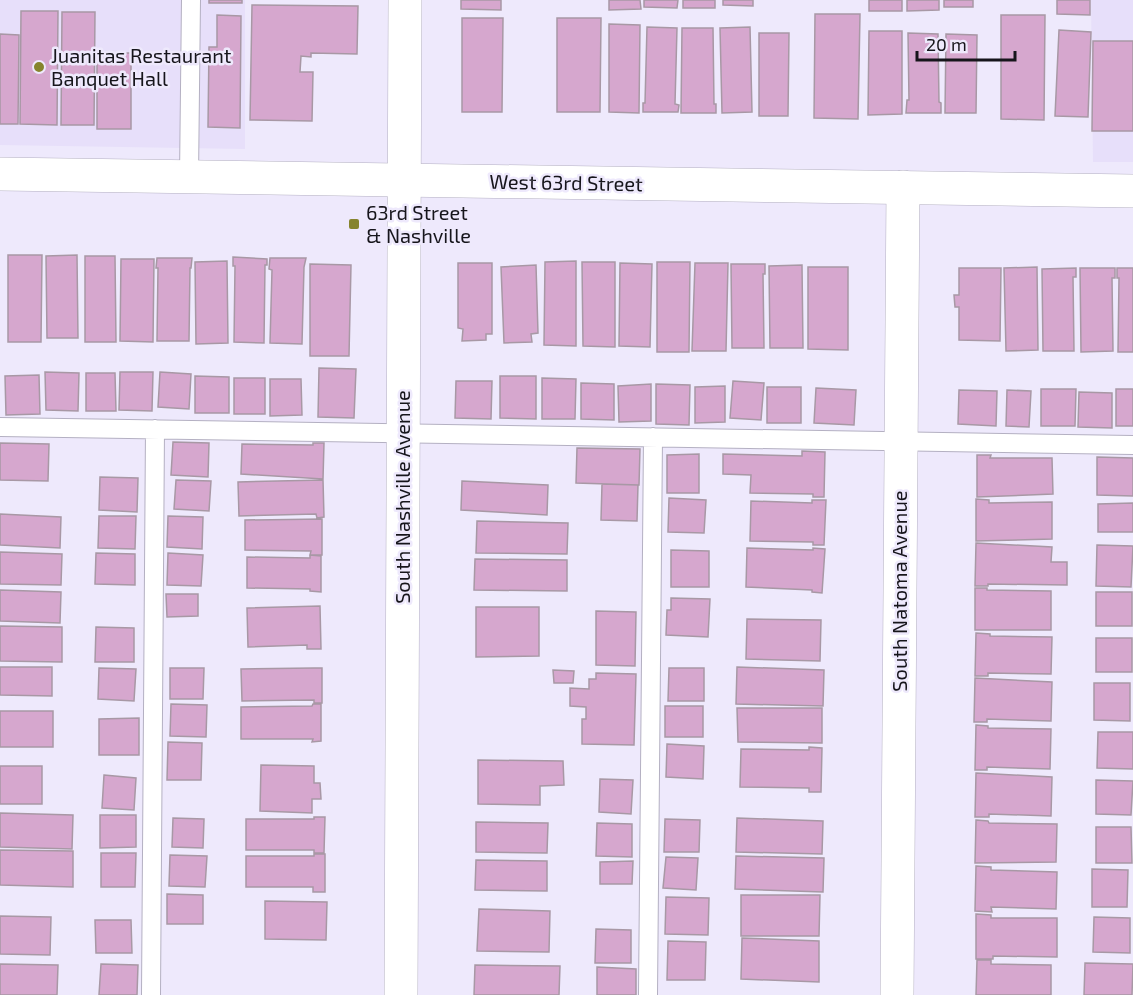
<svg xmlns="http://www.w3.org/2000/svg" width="1133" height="995" font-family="'Exo 2',sans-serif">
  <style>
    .built { fill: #e7dffa }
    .building { fill: #d6a7ce; stroke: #a898a5; stroke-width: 1.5 }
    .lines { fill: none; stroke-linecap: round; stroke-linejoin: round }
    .service-casing { stroke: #b4b0c2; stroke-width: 20 }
    .minor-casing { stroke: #b4b0c2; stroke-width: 34 }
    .secondary-casing { stroke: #b4b0c2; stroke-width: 34 }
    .service { stroke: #fff; stroke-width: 18 }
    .minor { stroke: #fff; stroke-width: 33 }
    .secondary { stroke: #fff; stroke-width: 33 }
    .poi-dot { fill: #86842d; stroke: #eee9fc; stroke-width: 2 }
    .labels { text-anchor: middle; stroke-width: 5; stroke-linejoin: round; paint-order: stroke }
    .poi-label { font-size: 20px; fill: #16151b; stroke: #eee9fc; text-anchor: start }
    .street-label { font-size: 20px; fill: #16151b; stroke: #eee9fc }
  </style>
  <rect width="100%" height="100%" fill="#eee9fc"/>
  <!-- built -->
  <path class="built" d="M0,0H245V149L0,145Z
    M1091,0H1133V162H1093Z"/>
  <!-- building -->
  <path class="building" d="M209,0H242V3H209Z
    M461,0H501V10L461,9Z
    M609,0H640L641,9L609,10Z
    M644,0H678L677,8L644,7Z
    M683,0H715V8H683Z
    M723,0H753V6L723,5Z
    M869,0H902V11H869Z
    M907,0H939V10L907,11Z
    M944,0H973V7H944Z
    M1057,0H1090V15L1057,14Z
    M252,5L358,6L357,54L311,53V57L301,56L300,72H313L312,121L250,120Z
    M21,11H58L57,125L20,124Z
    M62,12H95L94,125H61Z
    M815,14H860L858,119L814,118Z
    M217,15L241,16L240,128L208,127L209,47H217Z
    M1001,15H1045L1044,120L1001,119Z
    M462,18H503L502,112H462Z
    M557,18H601L600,112H557Z
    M609,24L640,25L639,113L609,112Z
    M647,27L677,28L675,104L679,105L678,112H643V103H645Z
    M750,27L752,112L722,113L720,28Z
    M682,28H713L714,104H716V113H681Z
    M1059,30L1091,32L1088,117L1055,116Z
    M869,31H902V114L868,115Z
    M759,33H789L788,116H759Z
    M908,33L938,34L939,102L941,103V113H906L907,100H909Z
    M0,34L19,35L18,124H0Z
    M946,34L977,35L976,113H945Z
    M1093,41H1133V131H1092Z
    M97,53H131V129H97Z
    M8,255H42L41,342H8Z
    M77,255L78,338H47L46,256Z
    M85,256H115L116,342H85Z
    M233,257L267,259V265H265L264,343L234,342L235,266H233Z
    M157,258H192L191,268H190L189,341H157L158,268H156Z
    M270,258H306L304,267L302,344L270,343L272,270L269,269Z
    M121,259H154L153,342L120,341Z
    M227,261L228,343L196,344L195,262Z
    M576,261V346L544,345L545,262Z
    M582,262H615V347L583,346Z
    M657,262H690L689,352H657Z
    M458,263H492V334H486V340L462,341L463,329L458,328Z
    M620,263L652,264L650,347L619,346Z
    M695,263H728L726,351H692Z
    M310,264L351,265L349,356H310Z
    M731,264H765V274H763L764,348H732Z
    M536,265L538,333L531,334L532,342L504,343L501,267Z
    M802,265L803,348H770L769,266Z
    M808,267H848V350L808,349Z
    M1037,267L1038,350L1006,351L1004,268Z
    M959,268H1001L1000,341L959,340V307H955L954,295H959Z
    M1076,268V277H1073L1074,351H1043L1042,269Z
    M1080,268H1115V278H1112L1113,351L1081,352Z
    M1117,268H1133V352H1118L1119,278H1117Z
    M319,368L356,369L354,418L318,417Z
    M45,372L79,373L78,411L46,410Z
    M120,372H153L152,411L119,410Z
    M160,372L191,374L189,409L158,407Z
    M86,373H115L116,411H86Z
    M39,375L40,414L6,415L5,376Z
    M195,376L229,377V413H195Z
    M500,376H536V419L500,418Z
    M234,378H265V414H234Z
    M542,378L576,379L575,419H542Z
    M270,379H301L302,415L270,416Z
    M456,381H492L491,419L455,418Z
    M733,381L764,383L761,420L730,418Z
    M581,383L614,384V420L581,419Z
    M651,384V421L619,422L618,386Z
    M656,384L690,385L689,425L656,424Z
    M725,386V422L695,423V387Z
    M767,387H801V423H767Z
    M816,388L856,390L854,425L814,423Z
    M1041,389H1076L1075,426H1041Z
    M1116,389H1133V426H1116Z
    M959,390L997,391L996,426L958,424Z
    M1007,390L1031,391L1029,427L1006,426Z
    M1079,392L1112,393V428L1078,427Z
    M173,442L209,443L208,477L171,475Z
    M0,443L49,444L48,481L0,480Z
    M313,443H324L323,479L241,474L242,444L313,445Z
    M577,448L640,449L639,485L576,483Z
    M802,451L825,452L824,497H813V494L750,493L751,475L723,474V454L802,456Z
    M699,454V493H667V455Z
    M977,455H991L990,458H1052L1053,494L977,497Z
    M1097,457L1133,458V496L1097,495Z
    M100,477L138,478L137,512L99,510Z
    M176,480L211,481L209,511L174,509Z
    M323,480L324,517L317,518L316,514L239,516L238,482Z
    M462,481L548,485L547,515L461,510Z
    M602,484L638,485L637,521L601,520Z
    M669,498L706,500L704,533L668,532Z
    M976,499L989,500V503L1052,502V539L976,541Z
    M812,500H826L824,545H813V542L750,541L751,501L812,503Z
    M1133,503V532H1098V504Z
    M0,514L61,517L60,548L0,545Z
    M99,516H136L135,549L98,548Z
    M168,516L203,517L202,549L167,547Z
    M322,519V555H310L311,551L245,550V520Z
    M477,521L568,523L567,554L476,553Z
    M976,543L1052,547L1051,562H1067V585L988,584V586H975Z
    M1097,545L1133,546L1131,587L1096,586Z
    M747,548L813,550V548L825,549L822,593L812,592V590L746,587Z
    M671,550L709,551V587H671Z
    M0,552L62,554L61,585L0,584Z
    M96,553L135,554V585L95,584Z
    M168,553L203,555L201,586L167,585Z
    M310,555L321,556V592L310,591V589L247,588V557L310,558Z
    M475,559L567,560V591L474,590Z
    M975,588H987V590L1051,591V630H975Z
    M0,590L61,592L60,623L0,621Z
    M1096,592H1132V626H1096Z
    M166,594H198V616L167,617Z
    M671,598L710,599L708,637L666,635L667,610H671Z
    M320,606L321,649H307V645L248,647L247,608Z
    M476,607H539V656L476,657Z
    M596,611L636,612L635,666L596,665Z
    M747,619L821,620L820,661L746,659Z
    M0,626L62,627V662L0,661Z
    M96,627L134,628V662H95Z
    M976,633L990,634V636L1052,637L1051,674L988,673V676H975Z
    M1096,638H1132V672H1096Z
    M0,667H52V696L0,695Z
    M737,667L824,670L823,706L736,704Z
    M99,668L136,669L134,701L98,699Z
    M170,668H204L203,699H170Z
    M314,668H322V703H314V700L242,701L241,669Z
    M669,668H704V701H668Z
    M553,670L574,671L573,683H554Z
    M596,673L636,674L634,745L582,744V719H586V707L570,706V688L589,689V679H596Z
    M975,678L1052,682L1051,721L987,719V722H974Z
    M1094,683H1130V721L1094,720Z
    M171,704L207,705L206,737L170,736Z
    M313,704H321V741L312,742L313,739H241V707L312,706Z
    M665,706H703V737H665Z
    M737,708H822V743L738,742Z
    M0,711H53V747H0Z
    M139,718V755H99V719Z
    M976,725L988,726V728L1051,729L1050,769L987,767V770H975Z
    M1098,732H1133V769L1097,768Z
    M168,742L202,743L201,780H167Z
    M667,744L704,746L703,779L666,777Z
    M809,747L822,748L821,792H809V788L740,787L741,749L809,750Z
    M478,760L563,761L564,785L540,786V805L478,804Z
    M261,765L314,766V783H320L321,799H312V813L260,811Z
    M0,766H42V804H0Z
    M976,773L1052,777L1051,816L989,814V817H975Z
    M104,775L136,778L134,810L102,808Z
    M600,779L633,780L631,814L599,812Z
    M1096,780L1133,781L1131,815L1096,814Z
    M0,813L73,815L72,849L0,847Z
    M100,815H136V847L100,848Z
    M314,817H325L324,853H314V850H246V819H314Z
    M173,818L204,819L203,848L172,847Z
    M737,818L823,821L822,854L736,852Z
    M665,819L700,820L699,852H664Z
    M976,820L988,821L989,823L1057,824L1056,862L975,863Z
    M476,822L548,823L547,853L476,852Z
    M597,823L632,824V857L596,856Z
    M1096,827H1131L1132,863H1096Z
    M0,850L73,851V887L0,885Z
    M101,853H136L135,887H101Z
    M314,854H325V892H313V887H246V856H314Z
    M170,855L207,856L205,887L169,886Z
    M736,856L824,858L823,892L735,889Z
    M666,857L698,858L696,890L663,888Z
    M476,860L547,861V891L475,890Z
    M633,861L632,884H600V862Z
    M976,866L991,867V870L1057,872L1056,909L991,907L992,912L975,911Z
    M1092,869L1128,870L1127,907H1092Z
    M167,894L203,895V924H167Z
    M741,895H820L819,936H741Z
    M666,897L709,898L708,935L665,934Z
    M265,901L327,902L326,940L265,939Z
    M479,909L550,911L549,952L477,951Z
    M976,914L991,915V918H1057V957L993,956V959H976Z
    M0,916L51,917L50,955L0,954Z
    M1094,917L1130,918V953L1093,952Z
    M95,920H131L132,953H96Z
    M596,929L631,930V963H595Z
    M742,938L819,941V982L741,979Z
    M668,941L706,942L705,980H667Z
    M977,960H991V964L1051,965V995H976Z
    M1085,963L1133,964L1132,995H1084Z
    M0,964L58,965L57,995H0Z
    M101,964L138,965L137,995H99Z
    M475,965L560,966L559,995H474Z
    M597,967L636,969V995H597Z"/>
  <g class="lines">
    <defs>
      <path id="service" d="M189,177L191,0
        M0,427L1133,445
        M151,995L155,429
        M648,995L653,437"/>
      <path id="minor" d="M401,995L405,0
        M897,995L903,187"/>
      <path id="secondary" d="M0,174L1133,191"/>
    </defs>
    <!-- service casing -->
    <use href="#service" class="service-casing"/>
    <!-- minor casing -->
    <use href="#minor" class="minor-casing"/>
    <!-- secondary casing -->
    <use href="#secondary" class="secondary-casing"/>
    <!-- service -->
    <use href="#service" class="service"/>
    <!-- minor -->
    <use href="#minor" class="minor"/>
    <!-- secondary -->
    <use href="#secondary" class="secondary"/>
  </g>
  <!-- markers -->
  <g class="poi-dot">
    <circle cx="39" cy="67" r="6"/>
    <rect x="348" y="218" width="12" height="12" rx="3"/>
  </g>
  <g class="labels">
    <!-- poi labels -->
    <g class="poi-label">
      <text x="51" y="63">Juanitas Restaurant<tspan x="51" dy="23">Banquet Hall</tspan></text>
      <text x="366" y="220">63rd Street<tspan x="366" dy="23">&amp; Nashville</tspan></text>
    </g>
    <!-- street labels -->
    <g class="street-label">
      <text transform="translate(566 183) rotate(1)" y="7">West 63rd Street</text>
      <text transform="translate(403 497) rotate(-90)" y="7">South Nashville Avenue</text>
      <text transform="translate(900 591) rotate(-90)" y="7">South Natoma Avenue</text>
    </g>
  </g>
  <!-- scale -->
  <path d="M917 51v9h98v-9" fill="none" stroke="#16151b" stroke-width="3"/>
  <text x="926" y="51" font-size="18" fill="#16151b" stroke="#eee9fc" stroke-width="4.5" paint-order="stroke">20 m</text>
</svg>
